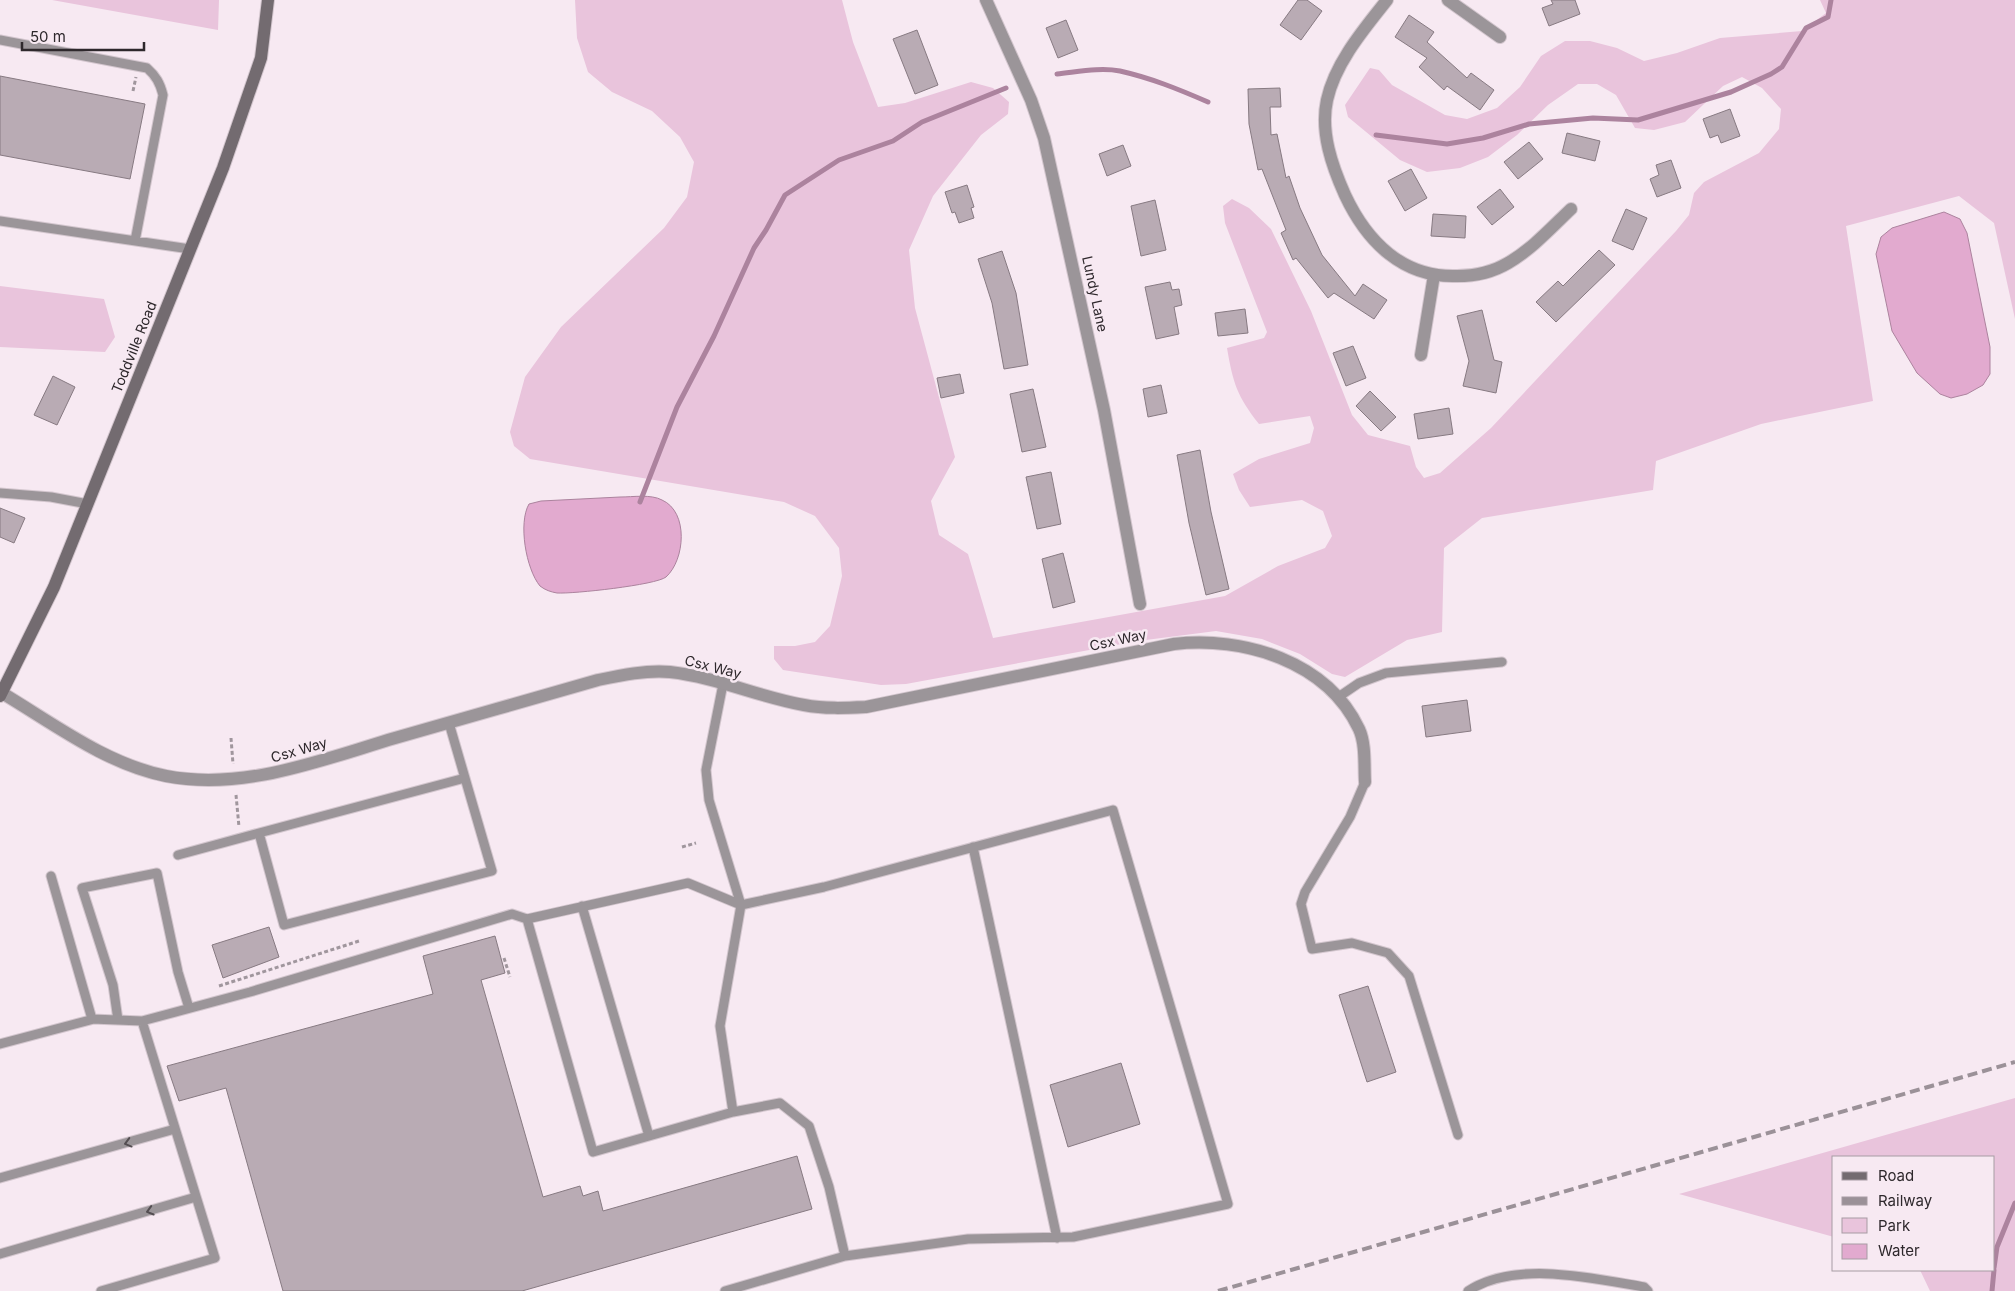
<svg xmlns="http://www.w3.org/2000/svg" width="2015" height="1291" font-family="Inter,sans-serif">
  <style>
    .green { fill: #e9c4dc }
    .water { fill: #e2aacf; stroke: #ac839e }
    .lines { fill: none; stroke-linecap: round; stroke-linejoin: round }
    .stream { stroke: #ac839e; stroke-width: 5 }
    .building { fill: #b9abb4; stroke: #877a82 }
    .lane-casing { stroke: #d3c6ce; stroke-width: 11 }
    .street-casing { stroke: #d3c6ce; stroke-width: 14 }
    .secondary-casing { stroke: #d3c6ce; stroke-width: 14 }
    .path { stroke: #a0969d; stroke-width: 3; stroke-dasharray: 4 2.5; stroke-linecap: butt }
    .lane { stroke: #9b9599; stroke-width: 9 }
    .street { stroke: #9b9599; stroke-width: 12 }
    .secondary { stroke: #736b70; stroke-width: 12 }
    .rail { stroke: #9b9198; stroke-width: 4; stroke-dasharray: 10 5; stroke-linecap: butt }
    .oneway { stroke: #544e52 }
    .labels { text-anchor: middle; stroke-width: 5; stroke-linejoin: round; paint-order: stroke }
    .street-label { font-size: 14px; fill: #2e282c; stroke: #f7e9f2 }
  </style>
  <rect width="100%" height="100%" fill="#f7e9f2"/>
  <!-- green -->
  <path class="green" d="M52,0H219L218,30Z
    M575,0H842L853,42L878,107L905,103L971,82L993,88L1009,102L1008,114L981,135L933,196L909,250L915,308L955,457L931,501L939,535L968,554L993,638L1225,596L1278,566L1325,548L1332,536L1323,511L1302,500L1250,507L1239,490L1233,474L1259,459L1310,443L1314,428L1310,416L1259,424C1237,396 1233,383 1227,348L1264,338L1267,332L1225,223L1223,206L1232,199L1249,208L1271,229L1311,311L1352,415L1368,435L1410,446L1416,467L1424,478L1440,473L1491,428L1676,231L1689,215L1694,193L1704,182L1759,153L1779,129L1781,109L1762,88L1742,77L1723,86L1685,122L1654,130L1635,128L1616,95L1597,84H1578L1548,105L1517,135L1488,157L1460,168L1427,172L1400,160L1348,117L1345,105L1370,68L1379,70L1392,85L1445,115L1467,119L1497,108L1520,87L1541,56L1565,41H1590L1617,48L1644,61L1677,53L1720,38L1802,31L1826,13L1820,0H2015V319L1994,223L1959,196L1846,226L1873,401L1761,424L1656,461L1653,490L1482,518L1444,548L1442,632L1407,640L1345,677L1332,674L1300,654L1262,639L1216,631L1138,641L906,684L881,685L783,670L774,659V646H795L815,642L830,626L842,576L839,548L815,516L784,502L530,459L514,446L510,432L525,377L561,327L664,228L687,197L694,162L680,137L652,111L612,92L588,72L577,38Z
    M0,286L104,299L115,337L105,352L0,347Z
    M2015,1098V1291H1930L1920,1270H1994V1157H1834V1237L1679,1194Z"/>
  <!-- water -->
  <path class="water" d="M1944,212L1960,219L1967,233L1990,347V374L1983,385L1967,394L1951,398L1940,394L1917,373L1892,331L1876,254L1881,237L1892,228Z
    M620,497C633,497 651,494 662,500C689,512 685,560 666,577C656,585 573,594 557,593C551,592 545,590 540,586C526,569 518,523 529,504L541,501Z"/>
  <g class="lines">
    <!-- stream -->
    <path class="stream" d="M1057,74C1077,72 1100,67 1120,71C1151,78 1178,89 1208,102
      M1376,135L1447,144L1483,138L1529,124L1593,118L1638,120L1731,92L1771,74L1782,67L1806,28L1828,17L1831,0
      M640,502L677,407L714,336L754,248L766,230L785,195L839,160L893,141L922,122L1006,88
      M1994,1268L1997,1247L2015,1203
      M1992,1291L1994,1270"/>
  </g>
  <!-- building -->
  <path class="building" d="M1298,0H1307L1322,11L1301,40L1280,25Z
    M1551,0H1575L1580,14L1549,26L1542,8L1553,4Z
    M1409,15L1434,32L1427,42L1467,78L1471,73L1494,90L1480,110L1447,86L1444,90L1419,67L1427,58L1395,37Z
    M1066,20L1078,50L1058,58L1046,28Z
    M917,30L938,85L915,94L893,39Z
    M0,76L145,104L130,179L0,155Z
    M1280,88L1281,107H1270L1271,135L1277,134L1286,178L1289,176L1300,208L1322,255L1355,296L1363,284L1387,300L1374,319L1334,293L1328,298L1296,258L1293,260L1281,233L1286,230L1262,169L1258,170L1249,124L1248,89Z
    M1730,109L1740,136L1721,143L1718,135L1710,138L1703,119Z
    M1567,133L1600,141L1595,161L1562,153Z
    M1529,142L1543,159L1518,179L1504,162Z
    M1123,145L1131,166L1107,176L1099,154Z
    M1671,160L1681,188L1657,197L1650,179L1659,175L1656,165Z
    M1411,169L1427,198L1405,211L1388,181Z
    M967,185L974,207L971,208L974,218L959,223L955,212L952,213L945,192Z
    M1500,189L1514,207L1492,225L1477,207Z
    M1155,200L1166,250L1141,256L1131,206Z
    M1626,209L1647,218L1633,250L1612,241Z
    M1433,214L1466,216L1465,238L1431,236Z
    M1599,250L1615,265L1556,322L1536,302L1558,281L1563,286Z
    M1002,251L1016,293L1028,365L1004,369L992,303L978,259Z
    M1170,282L1172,290L1179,289L1182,305L1174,307L1179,334L1156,339L1145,287Z
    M1245,309L1248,333L1218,336L1215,313Z
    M1482,310L1494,360L1502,362L1496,393L1463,386L1469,361L1457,316Z
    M1353,346L1366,378L1346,386L1333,353Z
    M960,374L964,393L941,398L937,378Z
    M53,376L75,387L57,425L34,415Z
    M1161,385L1167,413L1148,417L1143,389Z
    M1033,389L1046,447L1022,452L1010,394Z
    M1370,391L1396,417L1381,431L1356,406Z
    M1449,408L1453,434L1418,439L1414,414Z
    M1200,450L1211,512L1229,589L1206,595L1189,523L1177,455Z
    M1051,472L1061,524L1037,529L1026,477Z
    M0,508L25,518L14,543L0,537Z
    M1063,553L1075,602L1053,608L1042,559Z
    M1467,700L1471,731L1426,737L1422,706Z
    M269,927L279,957L223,978L212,945Z
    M495,936L505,973L481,980L543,1197L580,1186L583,1196L598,1191L603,1211L797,1156L812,1209L522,1291H283L226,1088L179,1101L167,1066L433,994L423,956Z
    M1368,986L1396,1072L1367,1082L1339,995Z
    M1121,1063L1140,1124L1068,1147L1050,1085Z"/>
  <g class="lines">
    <defs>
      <path id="lane" d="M0,40L147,68C156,76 160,83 163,95L135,241
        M0,221L190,249
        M0,493L51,497L88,504
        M723,684L706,770L709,800L741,905L720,1026L733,1112L780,1103L809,1126L829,1187L845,1256L725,1291
        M1337,698L1359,683L1386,673L1502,662
        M1365,782L1350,817L1305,892L1301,904L1312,949L1352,943L1388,953L1409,976L1458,1135
        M259,833L465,778
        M973,847L1057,1238
        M178,855L259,833L284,925L492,871L449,723
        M51,876L92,1019L142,1021L215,1258L101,1291
        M582,906L649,1136
        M118,1020L113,985L82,888L157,873L178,972L189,1008
        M142,1021L250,992L512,914L527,919
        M0,1044L94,1019
        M733,1112L593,1152L527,919L688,883L741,905L824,887L1113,810L1228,1204L1073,1237L968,1239L845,1256
        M0,1178L175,1129
        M0,1254L196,1197
        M1468,1291C1515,1260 1592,1278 1644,1287L1648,1291"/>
      <path id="street" d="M986,0L1031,100L1044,138L1104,410L1140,604
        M1387,0C1364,29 1335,63 1327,100C1320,132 1332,166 1345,195C1367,242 1403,278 1457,276C1474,276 1493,272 1508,263C1532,249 1551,228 1571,209
        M1448,0L1500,37
        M1421,355L1434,275
        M2,693C54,724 106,764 166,776C244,791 321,760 395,738C463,719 530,699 598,680C622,675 646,670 670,672C716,677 759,697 804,705C825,709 845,708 866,707L1174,644C1243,636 1327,661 1359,729C1366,744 1364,766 1365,782"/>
      <path id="secondary" d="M0,696L54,587L223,168L261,58L268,0"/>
    </defs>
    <!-- lane casing -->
    <use href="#lane" class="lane-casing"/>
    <!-- street casing -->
    <use href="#street" class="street-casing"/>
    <!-- secondary casing -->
    <use href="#secondary" class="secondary-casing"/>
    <!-- path -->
    <path class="path" d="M133,91L136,77
      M231,738L233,764
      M236,795L239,827
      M682,847L696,843
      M504,958L510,977
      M219,986L359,941"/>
    <!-- lane -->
    <use href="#lane" class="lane"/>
    <!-- street -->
    <use href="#street" class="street"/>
    <!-- secondary -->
    <use href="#secondary" class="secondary"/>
    <!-- rail -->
    <path class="rail" d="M1218,1291L2015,1062"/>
  </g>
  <!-- one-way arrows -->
  <defs><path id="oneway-chevron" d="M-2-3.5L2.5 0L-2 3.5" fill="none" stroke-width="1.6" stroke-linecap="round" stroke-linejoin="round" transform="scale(1.25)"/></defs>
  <g class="oneway">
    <use href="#oneway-chevron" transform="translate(128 1143) rotate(165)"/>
    <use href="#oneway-chevron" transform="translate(150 1211) rotate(164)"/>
  </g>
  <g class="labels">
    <!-- street labels -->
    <g class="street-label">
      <text transform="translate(1095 294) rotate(78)" y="5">Lundy Lane</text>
      <text transform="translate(134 347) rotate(-68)" y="5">Toddville Road</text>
      <text transform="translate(1118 640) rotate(-12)" y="5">Csx Way</text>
      <text transform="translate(713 667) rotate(14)" y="5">Csx Way</text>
      <text transform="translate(299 750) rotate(-16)" y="5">Csx Way</text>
    </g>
  </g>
  <!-- legend -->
  <rect x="1832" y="1156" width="162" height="115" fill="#f7e9f2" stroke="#a79ca3"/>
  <rect x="1842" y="1172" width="25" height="8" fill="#736b70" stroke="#a79ca3"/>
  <text x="1878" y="1181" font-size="15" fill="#2e282c">Road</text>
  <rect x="1842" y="1197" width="25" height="8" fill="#9b9198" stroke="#a79ca3"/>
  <text x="1878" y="1206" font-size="15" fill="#2e282c">Railway</text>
  <rect x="1842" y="1218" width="25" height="15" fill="#e9c4dc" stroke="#a79ca3"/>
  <text x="1878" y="1231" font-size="15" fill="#2e282c">Park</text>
  <rect x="1842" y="1244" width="25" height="15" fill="#e2aacf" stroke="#a79ca3"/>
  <text x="1878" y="1256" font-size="15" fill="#2e282c">Water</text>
  <!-- scale -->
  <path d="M22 42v8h122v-8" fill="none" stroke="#2e282c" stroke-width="2.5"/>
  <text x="30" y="42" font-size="15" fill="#2e282c" stroke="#f7e9f2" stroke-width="4" paint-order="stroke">50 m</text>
</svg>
